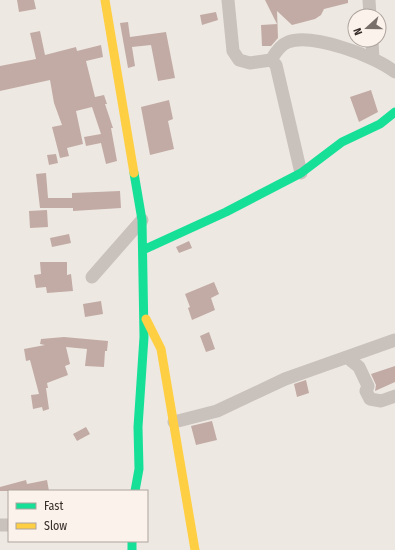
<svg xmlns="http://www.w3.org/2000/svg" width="395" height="550" font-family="'Fira Sans Condensed',sans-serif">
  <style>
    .building { fill: #c2aba4 }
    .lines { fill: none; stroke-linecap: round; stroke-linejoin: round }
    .street { stroke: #c8c1bc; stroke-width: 13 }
    .fast { stroke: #16e098; stroke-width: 9 }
    .slow { stroke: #ffcf43; stroke-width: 9 }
  </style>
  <rect width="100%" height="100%" fill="#eee8e3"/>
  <!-- building -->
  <path class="building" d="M17,0H34L36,9L19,12Z
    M265,0H348V3L324,9L321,15L315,19L292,25L277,11L278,38L271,46H262L261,25L277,24Z
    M216,12L218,20L202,25L200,15Z
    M128,22L130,37L166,32L175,78L158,81L151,45L132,47L135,66L128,68L120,23Z
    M40,31L45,55L76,47L77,51L101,45L103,57L86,61L95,97L104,95L107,104H105L113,128H111L117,161L106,164L101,143L86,146L84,137L101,134L92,107L76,111L83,144L67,148L69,156L60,158L52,127L62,125L54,103L50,80L0,91V66L36,59L30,33Z
    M371,90L378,112L359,122L350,97Z
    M169,100L173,119L168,121L174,149L150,155L141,107Z
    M56,154L58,163L49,165L47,155Z
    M46,173L48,198H72V193L120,191L121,208L73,211V208H40L36,174Z
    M47,210L48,227L30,228L29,211Z
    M69,234L71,243L52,247L50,238Z
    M189,241L192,248L179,253L176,247Z
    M40,262H67V275L71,274L73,291L47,293L46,287L36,288L34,275L41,274Z
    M214,282L219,294L211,298L215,310L192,320L188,308L190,307L185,294Z
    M101,301L103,314L85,317L83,304Z
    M209,332L215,349L206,352L200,336Z
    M64,337L108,341L107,351H105L104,367L85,366L87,349L66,347L70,364L65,366L68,375L47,383L48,388H46L49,409L43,411L42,407L33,409L31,395L39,394L30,360L26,361L24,349L45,345L40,344L41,339Z
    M395,366V382L375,391L376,385L371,374Z
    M306,380L309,393L297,397L294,384Z
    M212,421L217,440L196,445L191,426Z
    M86,427L90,434L77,441L73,434Z
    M26,480L27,484L47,480L49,491H0V487Z"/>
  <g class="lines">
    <!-- street -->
    <path class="street" d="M228,0L233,51L239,60L250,63L271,60L276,65L301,173
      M369,0L370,16
      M372,40L373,59
      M271,60C275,53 280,45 288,42C312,33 375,56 395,72
      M92,277L142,220
      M348,358L359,367L368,386L366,391L370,399L381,401L395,396
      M174,422L217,411L285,379L395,340
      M0,525H9"/>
    <!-- fast -->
    <path class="fast" d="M134,173L142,220L144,337L138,427L139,469L135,491
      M143,250L226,212L301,173L342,142L380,124L395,112
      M132,541V550"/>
    <!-- slow -->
    <path class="slow" d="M105,0L134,173
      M146,319L161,349L195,550"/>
  </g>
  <!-- legend -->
  <rect x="8" y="490" width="140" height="52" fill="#faf2eb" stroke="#ada39d"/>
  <rect x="16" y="503" width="20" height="6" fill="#16e098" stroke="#ada39d"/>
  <text x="44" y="510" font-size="12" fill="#392d29">Fast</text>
  <rect x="16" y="523" width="20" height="6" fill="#ffcf43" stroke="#ada39d"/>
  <text x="44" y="530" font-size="12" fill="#392d29">Slow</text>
  <!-- north arrow -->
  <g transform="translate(367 28) rotate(249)"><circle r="19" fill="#faf2eb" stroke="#ada39d"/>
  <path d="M0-3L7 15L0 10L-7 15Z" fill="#786e6a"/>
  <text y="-6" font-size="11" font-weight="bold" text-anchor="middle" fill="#392d29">N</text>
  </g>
</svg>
